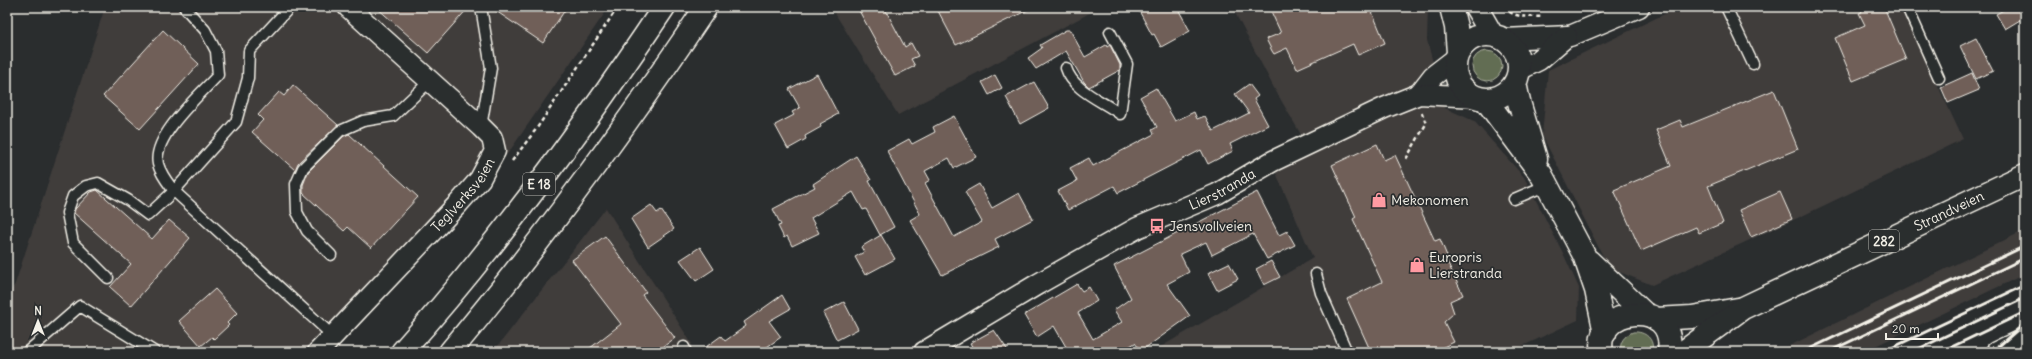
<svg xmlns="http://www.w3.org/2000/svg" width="2032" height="359" font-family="Delius,sans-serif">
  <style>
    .built { fill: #3f3c3b }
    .green { fill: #626d53; stroke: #abaf9e }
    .building { fill: #705e59; stroke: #f4f1e8 }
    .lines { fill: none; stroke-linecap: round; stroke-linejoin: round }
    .service-casing { stroke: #f4f1e8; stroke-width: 13 }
    .minor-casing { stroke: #f4f1e8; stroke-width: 23 }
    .tertiary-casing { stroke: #f4f1e8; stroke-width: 25 }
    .primary-casing { stroke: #f4f1e8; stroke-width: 25 }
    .motorway-casing { stroke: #f4f1e8; stroke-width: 25 }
    .path { stroke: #f4f1e8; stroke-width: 2.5; stroke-dasharray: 4 3; stroke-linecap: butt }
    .service { stroke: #2a2d2e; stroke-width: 10 }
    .minor { stroke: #2a2d2e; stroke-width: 20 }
    .tertiary { stroke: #2a2d2e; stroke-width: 22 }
    .primary { stroke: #2a2d2e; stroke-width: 22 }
    .motorway { stroke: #2a2d2e; stroke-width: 22 }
    .rail { stroke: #f4f1e8; stroke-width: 3 }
    .labels { text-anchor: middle; stroke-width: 3.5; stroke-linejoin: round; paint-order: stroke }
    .shield { fill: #2a2d2e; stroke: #b7b6b0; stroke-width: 1 }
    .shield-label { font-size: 13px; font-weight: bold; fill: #f4f1e8 }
    .street-label { font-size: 14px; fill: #f4f1e8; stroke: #2a2d2e }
    .poi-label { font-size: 14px; fill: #f4f1e8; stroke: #2a2d2e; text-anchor: start }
  </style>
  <rect width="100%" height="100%" fill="#2a2d2e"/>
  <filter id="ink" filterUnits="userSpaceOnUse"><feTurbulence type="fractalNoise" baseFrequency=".025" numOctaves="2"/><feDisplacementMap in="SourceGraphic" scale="8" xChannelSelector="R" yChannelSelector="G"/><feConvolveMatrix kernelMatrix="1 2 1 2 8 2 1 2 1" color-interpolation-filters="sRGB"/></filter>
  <g filter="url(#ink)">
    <!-- built -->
    <path class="built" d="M105,7H609L509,152L441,222L325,352H7V296L15,284Z
      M831,7H1101L898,115Z
      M1232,7H1428L1427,40L1445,108L1474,121L1524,177L1563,253L1579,288L1578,320L1510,352H1152L1313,258L1276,173L1311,152L1274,88Z
      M1679,7H1901L1963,139L1802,216L1652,285L1609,268L1542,135L1548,70Z
      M606,208L692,344L683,352H493Z
      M2025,230V274L1863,352H1777Z"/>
    <!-- green -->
    <path class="green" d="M1472 66a15 15 0 1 1 30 0a15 15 0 1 1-30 0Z
      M1633,332C1645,331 1655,339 1652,352H1621C1619,342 1624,336 1633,332Z"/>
    <!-- building -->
    <path class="building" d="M376,7H469L428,53Z
      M490,7H567L543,43Z
      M857,7H884L905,47L911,43L918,56L911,59L915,66L895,76Z
      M936,7H1034L956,45Z
      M1137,7H1177L1190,31L1161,47L1154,34L1152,35Z
      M1269,7H1370L1385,43L1358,55L1353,44L1297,69L1287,48L1274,54L1272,51L1266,39L1281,33Z
      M1859,7H1884L1906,59L1853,81L1835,38L1865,25L1859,13L1862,12Z
      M2009,7H2025V17L2005,29L1996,14Z
      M163,30L199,64L140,129L103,96Z
      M1066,30H1070L1085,57L1106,45L1107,47L1110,45L1120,65V70L1089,87L1084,82L1066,51L1036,69L1028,58L1042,48L1040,45Z
      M1976,38L1993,71L1976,79L1960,46Z
      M1972,73L1979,90L1948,103L1941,87Z
      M817,74L838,114L820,124L821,127L805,136L806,139L788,149L775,125L794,115L792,112L800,108L789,89Z
      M995,75L1002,88L989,95L982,82Z
      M1034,82L1049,108L1020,124L1006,97Z
      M1249,84L1258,96L1254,99L1268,125L1230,144L1233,151L1208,164L1201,150L1118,193L1114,186L1068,210L1058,191L1077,181L1070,168L1089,158L1093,166L1154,134L1152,130L1157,127L1140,97L1156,88L1175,121L1194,112L1197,119L1205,116L1213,131L1249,113L1235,94Z
      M293,85L338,125L298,163L295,170L252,132L263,120L258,115L279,92L284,96Z
      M1774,90L1798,149L1708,186L1723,223L1699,233L1696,227L1641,251L1614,190L1671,166L1656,130L1680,120L1683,127Z
      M954,116L976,157L954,168L949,158L925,171L930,180L925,183L954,237L982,222L965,192L979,184L992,208L1019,193L1033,219L995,239L999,247L942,275L910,220L920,214L887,151L909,139L912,144L935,132L933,127Z
      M349,134L418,197L371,248L348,227L344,231L303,193V185L308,172L344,136Z
      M1377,144L1384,160L1395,155L1435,241L1440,239L1447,256L1445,257L1463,295L1450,301L1454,313L1444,322L1454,342L1433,352H1371L1347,299L1382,282L1353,219L1356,217L1332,165Z
      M856,156L871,180L869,181L894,227L880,235L866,209L863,210L853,192L811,218L819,233L792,246L787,236L784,238L778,226L781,225L773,209L815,187L813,184Z
      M97,190L152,239L169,220L190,238L131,306L110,287L131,264L74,213L75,209L91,192Z
      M1257,192L1279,235L1287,231L1295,245L1267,259L1253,234L1212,255L1206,242L1180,254L1189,272L1167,284L1190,316L1141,351L1135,343L1120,352H1069L1054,326L1037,337L1024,315L1077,284L1082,291L1089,287L1097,301L1078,313L1093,339L1122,322L1114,310L1131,298L1114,266Z
      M1780,192L1792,219L1751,237L1739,210Z
      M651,205L657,213L661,210L674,229L648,247L631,219Z
      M881,235L895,259L865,275L855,257L864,252L861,247Z
      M605,236L646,292L642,295L675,338L656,352H585L621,324L572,260Z
      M700,247L714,269L696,281L680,260Z
      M1271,261L1280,277L1264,285L1256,269Z
      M1229,263L1238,279L1217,290L1208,273Z
      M215,289L237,313L227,323L229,325L214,339L212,337L201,346L179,321Z
      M782,295L790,309L769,321L781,337L760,352H699L721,336L725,341L746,326L744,322Z
      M844,302L858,329L837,340L823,313Z
      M994,330L1009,352H975L970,343Z"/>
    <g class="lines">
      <defs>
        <path id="service" d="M184,7L205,30L216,51L218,75C200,95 152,136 158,164C161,175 168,183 174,191L333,336
          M1726,7L1753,64
          M1907,7L1939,78
          M1110,32L1127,64L1120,114
          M1066,68C1073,91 1103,101 1120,114
          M481,127L491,68L481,7
          M1514,199L1547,185
          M331,255L307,231L297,212L296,184L303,168L340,131L363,121L393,116L430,81
          M1316,274L1321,293L1347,352
          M108,278L73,243L67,213L73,196L86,186L98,183L128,200L148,215L174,191L236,122L248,78L249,51L290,7
          M684,347L686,352
          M27,352L80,306L155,352"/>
        <g id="minor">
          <path d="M1504,39L1570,36L1639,7"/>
          <path d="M1519,70L1539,60L1567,36"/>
          <path d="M1419,94L1433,76L1455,59"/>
          <path id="s1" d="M318,352L458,204L480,179L495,151L492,138L481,127L348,7"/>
          <path id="s2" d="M924,352L1038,284L1137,228L1217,194L1273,161L1384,108L1419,94L1477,97"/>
          <path d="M1996,352L2025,338"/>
        </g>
        <path id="tertiary" d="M1451,7L1456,27L1458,52
          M1476,7L1492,35
          M1455 67a32 32 0 1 1 64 0a32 32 0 1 1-64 0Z
          M1515,83L1519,102L1536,159
          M1485,99L1541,174L1584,255L1596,290L1605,333
          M1589,261L1645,314"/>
        <g id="primary">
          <path d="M1656,319L1692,317L1738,309"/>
          <path d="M1602,352C1592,307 1677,296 1669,352"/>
          <path id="s3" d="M1683,352L1743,308L2025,175"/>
        </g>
        <path id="motorway" d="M402,352C498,244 584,127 664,7
          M450,352C542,242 626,126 706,7"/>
      </defs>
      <!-- service casing -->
      <use href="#service" class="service-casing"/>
      <!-- minor casing -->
      <use href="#minor" class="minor-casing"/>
      <!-- tertiary casing -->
      <use href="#tertiary" class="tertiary-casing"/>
      <!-- primary casing -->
      <use href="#primary" class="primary-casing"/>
      <!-- motorway casing -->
      <use href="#motorway" class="motorway-casing"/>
      <!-- path -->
      <path class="path" d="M1504,7C1514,19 1529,16 1543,17
        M1406,159L1426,124L1422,113
        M512,161L537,128L618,7"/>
      <!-- service -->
      <use href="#service" class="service"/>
      <!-- minor -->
      <use href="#minor" class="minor"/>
      <!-- tertiary -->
      <use href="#tertiary" class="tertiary"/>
      <!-- primary -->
      <use href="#primary" class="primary"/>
      <!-- motorway -->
      <use href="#motorway" class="motorway"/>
      <!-- rail -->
      <path class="rail" d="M1803,352L2025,246
        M1828,352L2025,258
        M1883,352L2025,285
        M1912,352L2025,298
        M1941,352L2025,312
        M1992,352L2025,323"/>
    </g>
  </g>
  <!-- icons -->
  <defs>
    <symbol id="shop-bare" viewBox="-9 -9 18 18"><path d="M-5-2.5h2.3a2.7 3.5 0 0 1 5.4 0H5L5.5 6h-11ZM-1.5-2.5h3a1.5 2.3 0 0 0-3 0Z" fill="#ff9aa2" stroke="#2a2d2e" stroke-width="2.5" paint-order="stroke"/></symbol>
    <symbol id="bus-bare" viewBox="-9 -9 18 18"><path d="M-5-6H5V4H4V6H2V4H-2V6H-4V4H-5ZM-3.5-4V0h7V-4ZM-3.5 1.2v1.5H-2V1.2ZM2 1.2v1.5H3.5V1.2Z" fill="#ff9aa2" stroke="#2a2d2e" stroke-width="2.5" paint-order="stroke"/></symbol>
  </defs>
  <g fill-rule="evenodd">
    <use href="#shop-bare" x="1368" y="189" width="22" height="22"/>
    <use href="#bus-bare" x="1146" y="215" width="22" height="22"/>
    <use href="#shop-bare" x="1406" y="254" width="22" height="22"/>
  </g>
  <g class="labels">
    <!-- shield labels -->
    <g class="shield">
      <rect x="523" y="173" width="32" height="22" rx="3"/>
      <rect x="1869" y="230" width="30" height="22" rx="3"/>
    </g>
    <g class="shield-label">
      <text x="539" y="189">E 18</text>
      <text x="1884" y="246">282</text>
    </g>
    <!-- street labels -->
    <g class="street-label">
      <text dy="5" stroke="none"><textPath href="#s2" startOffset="340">Lierstranda</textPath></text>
      <text dy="5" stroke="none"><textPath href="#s1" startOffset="214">Teglverksveien</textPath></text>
      <text dy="5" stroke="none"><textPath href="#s3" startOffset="302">Strandveien</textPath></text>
    </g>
    <!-- poi labels -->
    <g class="poi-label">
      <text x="1391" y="205">Mekonomen</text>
      <text x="1169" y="231">Jensvollveien</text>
      <text x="1429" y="262">Europris<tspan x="1429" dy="16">Lierstranda</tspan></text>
    </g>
  </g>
  <!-- margin -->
  <rect width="2032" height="359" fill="none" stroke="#2a2d2e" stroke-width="24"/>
  <rect x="12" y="12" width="2008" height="335" fill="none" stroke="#f4f1e8" stroke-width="1.5" filter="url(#ink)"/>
  <!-- north arrow -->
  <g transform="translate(38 321)" stroke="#2a2d2e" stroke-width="3" paint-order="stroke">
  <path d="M0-3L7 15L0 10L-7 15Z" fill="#f4f1e8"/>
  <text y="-6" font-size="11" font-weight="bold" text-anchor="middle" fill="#f4f1e8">N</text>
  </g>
  <!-- scale -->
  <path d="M1886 333v6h52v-6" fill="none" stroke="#f4f1e8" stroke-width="2"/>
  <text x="1892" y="333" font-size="12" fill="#f4f1e8" stroke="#2a2d2e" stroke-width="3" paint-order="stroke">20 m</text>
</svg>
